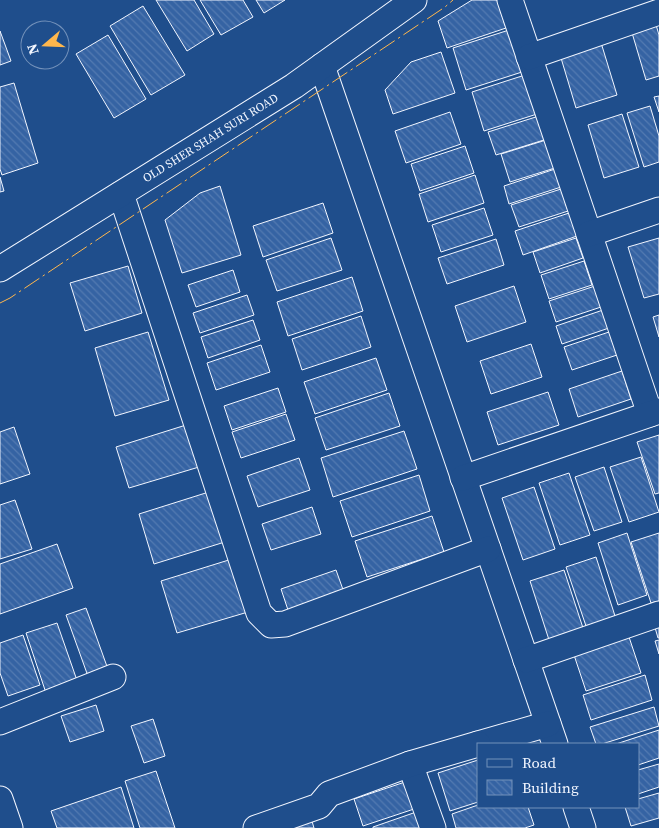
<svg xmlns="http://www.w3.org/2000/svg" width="659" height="828" font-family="'Source Serif 4',serif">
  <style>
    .building { fill: url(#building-back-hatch); stroke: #f2f6ff }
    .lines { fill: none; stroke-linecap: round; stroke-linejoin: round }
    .minor-casing { stroke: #f2f6ff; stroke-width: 27 }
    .minor { stroke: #1f4e8c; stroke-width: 25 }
    .power { stroke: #ffb74d; stroke-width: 1; stroke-dasharray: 18 4 2.5 4; stroke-linecap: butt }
    .labels { text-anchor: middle; stroke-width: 4; stroke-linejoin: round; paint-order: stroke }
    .street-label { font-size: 12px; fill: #f2f6ff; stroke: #1f4e8c }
  </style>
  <defs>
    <pattern id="building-back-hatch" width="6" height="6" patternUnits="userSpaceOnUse" patternTransform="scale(1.25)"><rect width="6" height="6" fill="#3563a3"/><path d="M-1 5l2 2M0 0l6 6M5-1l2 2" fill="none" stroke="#537ab1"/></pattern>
  </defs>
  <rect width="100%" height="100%" fill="#1f4e8c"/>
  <!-- building -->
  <path class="building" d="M156,0H194L214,34L187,51Z
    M200,0H243L253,17L221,35Z
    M256,0H285L264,13Z
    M472,0H497L506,28L447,48L438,21Z
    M143,6L185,75L151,95L110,26Z
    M654,18L659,35V76L646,80L630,26Z
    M509,30L522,72L466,90L453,48Z
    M0,31L11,61L0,65Z
    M108,35L146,99L114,118L76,54Z
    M599,36L617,95L576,108L558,48Z
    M441,52L455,93L393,114L385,90L411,62Z
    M525,75L537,114L484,131L472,92Z
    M14,83L38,163L2,175L0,169V87Z
    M659,96V112L654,97Z
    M650,106L659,136V162L644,167L627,113Z
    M450,112L461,144L406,163L395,131Z
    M622,114L639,167L604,178L588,125Z
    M539,116L547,139L496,155L488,132Z
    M546,140L555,168L510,182L501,154Z
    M465,146L474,173L420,191L411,164Z
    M555,169L561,187L509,204L504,186Z
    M475,175L484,203L428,222L419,194Z
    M0,177L4,191L0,192Z
    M220,186L241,255L182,273L165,220L200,193Z
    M561,189L568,211L519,227L511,205Z
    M323,203L333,233L263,257L253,226Z
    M484,208L493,235L441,252L432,225Z
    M569,213L577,236L523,255L515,231Z
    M331,238L342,270L277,291L266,260Z
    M576,238L583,258L540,273L533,252Z
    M659,238V294L644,298L628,247Z
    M496,239L504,265L447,284L438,258Z
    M584,261L592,285L549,299L541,275Z
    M128,266L142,313L85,331L70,283Z
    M233,270L240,292L196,307L188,285Z
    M352,277L363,311L288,336L277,302Z
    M514,286L526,322L467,342L455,306Z
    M595,286L601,307L556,322L549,301Z
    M247,295L254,315L200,333L193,313Z
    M603,310L609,328L562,344L556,326Z
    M659,315V337L653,317Z
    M361,316L371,347L302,370L292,339Z
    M253,320L260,340L208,358L201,337Z
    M148,332L169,400L115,416L95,348Z
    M609,332L617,355L572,370L564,347Z
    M531,344L542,377L491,394L480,361Z
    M261,345L270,372L216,390L207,363Z
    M376,358L387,390L315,414L304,382Z
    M622,371L631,399L578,417L569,389Z
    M278,388L286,412L232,430L224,406Z
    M548,392L559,425L498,445L487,412Z
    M389,393L400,426L326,450L315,418Z
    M286,414L295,440L241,458L232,432Z
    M186,425L199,467L129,488L116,447Z
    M14,427L30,474L0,484V432Z
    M404,431L417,469L333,497L321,458Z
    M659,435V493L655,494L637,442Z
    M641,457L659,512L629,522L610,467Z
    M299,458L310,490L258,507L247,476Z
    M604,467L622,522L594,531L575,477Z
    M569,473L590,535L560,545L539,483Z
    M419,475L430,511L352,537L340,501Z
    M534,487L555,549L523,560L502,498Z
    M212,491L228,541L154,564L139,514Z
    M15,500L32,549L0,559V505Z
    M312,507L321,534L271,550L262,524Z
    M432,516L444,552L367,577L355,541Z
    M627,533L647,595L618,605L598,543Z
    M659,533V601L651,603L631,542Z
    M57,544L73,588L0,614V564Z
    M596,557L616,619L587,629L566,567Z
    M232,559L248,612L177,633L161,581Z
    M336,570L346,598L290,616L281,589Z
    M564,570L584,631L550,643L530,581Z
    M86,608L109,672L89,679L66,615Z
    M659,615V638H658L652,617Z
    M57,623L80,689L48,699L26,633Z
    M627,631L641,673L586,691L572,649Z
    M23,635L40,685L8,696L0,673V643Z
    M659,640V654L655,641Z
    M645,675L652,700L591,720L583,695Z
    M96,705L104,731L70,742L61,716Z
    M654,707L659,726L602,744H596L590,727Z
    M153,719L165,756L144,763L131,726Z
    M659,730V758L638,765V744H616Z
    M478,760V802L450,811L438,773Z
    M659,764V787L638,794V770Z
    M156,771L175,828H140L125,781Z
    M408,781L417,808L363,826L354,799Z
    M121,787L134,828H57L51,811Z
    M659,793V818L631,826L625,807H638V799Z
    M478,805V807H528L534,825L525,828H456L452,814Z
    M422,810L428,828H373V827Z
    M311,818L314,828H282Z"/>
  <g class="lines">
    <defs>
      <g id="minor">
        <path d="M510,0L650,414"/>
        <path d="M529,57L659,12"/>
        <path d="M322,66L555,744"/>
        <path d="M121,194L259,613L271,625L285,624L488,549"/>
        <path d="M589,234L659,210"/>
        <path id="s1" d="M0,269L294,86L414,0"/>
        <path d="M463,478L659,411"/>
        <path d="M526,660L659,614"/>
        <path d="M0,722L113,677"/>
        <path d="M478,744L548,724"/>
        <path d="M410,764L433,828"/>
        <path d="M0,799L10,828"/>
        <path d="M576,807L583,828"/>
        <path d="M256,828L319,806L329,794L410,764L478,744"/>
      </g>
    </defs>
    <!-- minor casing -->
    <use href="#minor" class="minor-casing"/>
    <!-- minor -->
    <use href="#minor" class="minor"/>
    <!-- power -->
    <path class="power" d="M0,303L10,298L445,7L453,0"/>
  </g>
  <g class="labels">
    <!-- street labels -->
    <g class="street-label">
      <text dy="4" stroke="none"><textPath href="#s1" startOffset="248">OLD SHER SHAH SURI ROAD</textPath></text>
    </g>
  </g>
  <!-- legend -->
  <rect x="477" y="743" width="162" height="65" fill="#1f4e8c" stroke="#7391ba"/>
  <rect x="487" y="759" width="25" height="8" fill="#1f4e8c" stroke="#7391ba"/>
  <text x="522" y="768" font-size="15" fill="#f2f6ff">Road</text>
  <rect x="487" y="780" width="25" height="15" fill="url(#building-back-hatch)" stroke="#7391ba"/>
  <text x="522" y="793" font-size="15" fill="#f2f6ff">Building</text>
  <!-- north arrow -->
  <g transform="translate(45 45) rotate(251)"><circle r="24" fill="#1f4e8c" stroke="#7391ba"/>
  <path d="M0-4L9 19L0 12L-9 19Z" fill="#ffb74d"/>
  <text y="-8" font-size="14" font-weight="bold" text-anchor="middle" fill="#f2f6ff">N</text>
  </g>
</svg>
